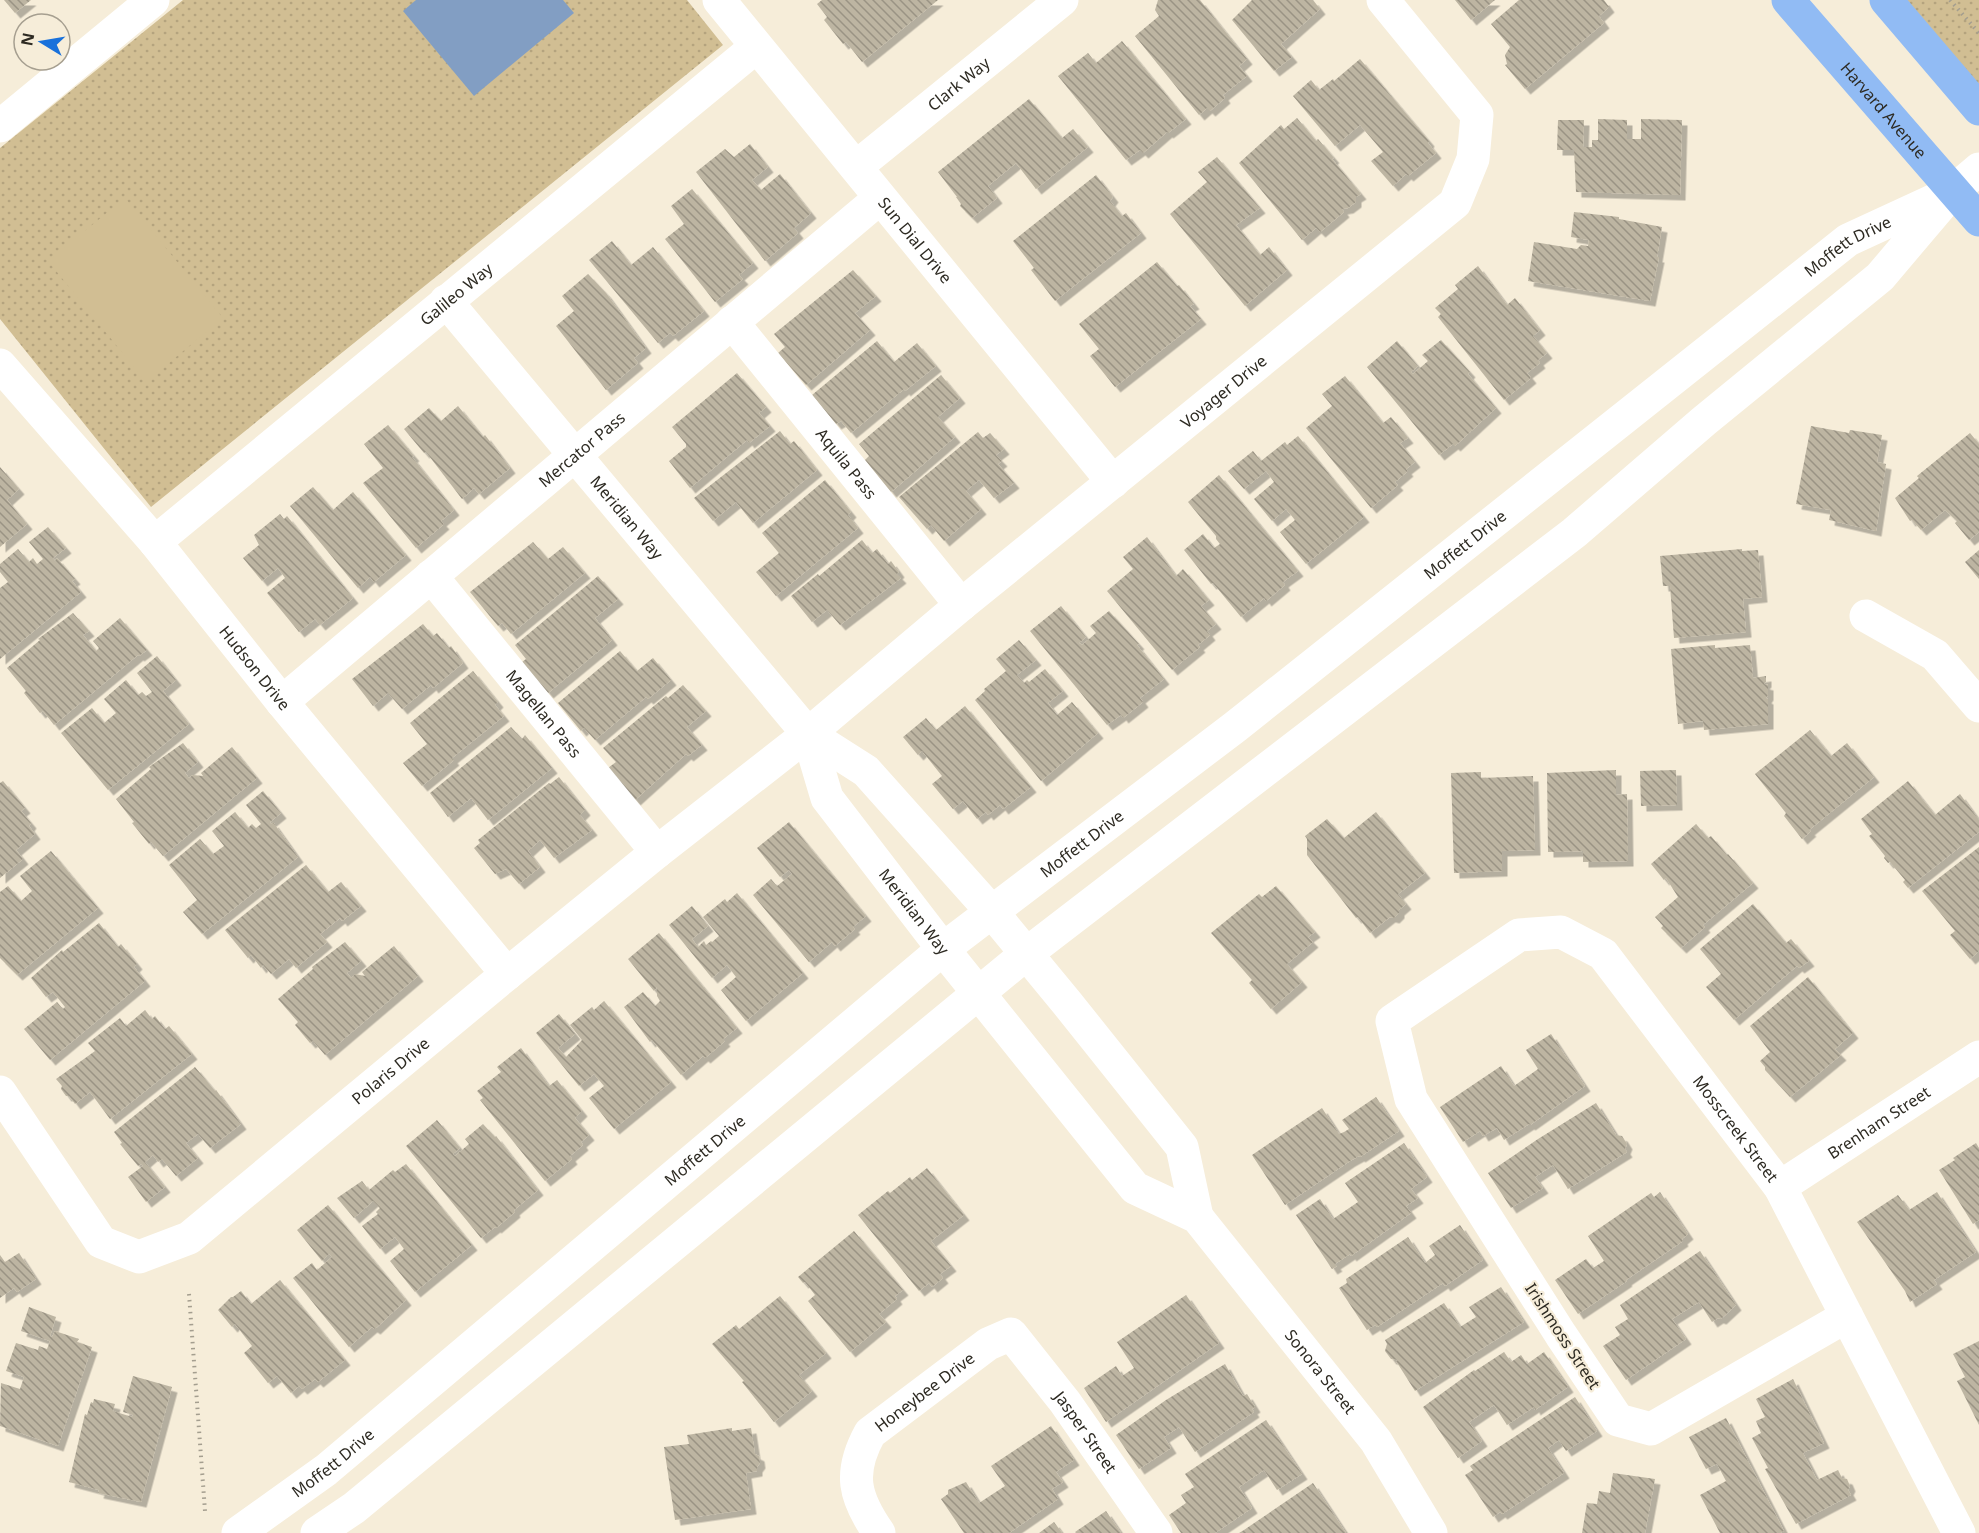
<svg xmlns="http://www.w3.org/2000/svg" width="1979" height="1533" font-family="'Noto Sans',sans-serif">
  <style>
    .grass { fill: url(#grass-dots) }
    .pitch { fill: #d1be93 }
    .water { fill: #829ec3 }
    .building { fill: url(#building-back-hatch); filter: url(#shadow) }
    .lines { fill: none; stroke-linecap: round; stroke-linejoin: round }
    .path { stroke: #a49e8f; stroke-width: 4; stroke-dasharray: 1.5 4.5; stroke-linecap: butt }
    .minor { stroke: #fff; stroke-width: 33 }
    .major { stroke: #91bbf4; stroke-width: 33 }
    .labels { text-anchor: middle; stroke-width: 4.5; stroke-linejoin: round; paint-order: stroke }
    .street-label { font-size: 16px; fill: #2d2a22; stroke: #f6edd9 }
  </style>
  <defs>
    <pattern id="grass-dots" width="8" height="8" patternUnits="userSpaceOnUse" patternTransform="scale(1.5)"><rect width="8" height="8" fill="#d1be93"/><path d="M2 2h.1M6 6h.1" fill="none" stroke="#b4a37e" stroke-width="1.8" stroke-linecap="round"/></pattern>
    <pattern id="building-back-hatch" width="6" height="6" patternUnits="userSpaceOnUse" patternTransform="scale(1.5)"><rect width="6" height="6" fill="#bdb5a2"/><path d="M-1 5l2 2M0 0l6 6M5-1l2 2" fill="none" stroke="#9a9384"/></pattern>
    <filter id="shadow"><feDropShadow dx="5.5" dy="5.5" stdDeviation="0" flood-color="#0004"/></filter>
  </defs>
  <rect width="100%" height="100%" fill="#f6edd9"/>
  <!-- grass -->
  <path class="grass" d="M183,0H687L723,45L151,507L0,319V148Z
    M1905,0H1979V88Z"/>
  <!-- pitch -->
  <path class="pitch" d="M125,198L223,318L146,382L48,261Z"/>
  <!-- water -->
  <path class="water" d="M416,0H563L574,13L474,96L403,11Z"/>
  <!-- building -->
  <path class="building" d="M4,0H31L15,13Z
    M822,0H938L862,62L846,42L843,44L824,20L827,17L817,4Z
    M1158,0H1200L1247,59L1239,66L1247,76L1223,95L1225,98L1210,111L1207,108L1199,115L1135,36L1159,16L1155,10Z
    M1252,0H1313L1320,9L1281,44L1292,57L1274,71L1232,20Z
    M1455,0H1495L1471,20Z
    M1519,0H1604L1609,7L1599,16L1604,23L1525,89L1505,65L1507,64L1505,55L1510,47L1491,24Z
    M1122,41L1186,119L1168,133L1167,132L1143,153L1140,150L1126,160L1058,76L1088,53L1096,63Z
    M1360,59L1429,141L1428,143L1436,153L1408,176L1406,174L1393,186L1371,161L1383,152L1360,125L1335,146L1293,96L1311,80L1319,90L1333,79L1334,81Z
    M1029,99L1062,138L1073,129L1088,147L1036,189L1016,163L988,186L997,198L972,218L960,206L961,204L956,197H957L938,172Z
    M1297,118L1316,141L1318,139L1334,158L1332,159L1361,194L1356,197V202L1348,208L1342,209L1344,212L1320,232L1316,228L1302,240L1239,163L1281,125L1284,129Z
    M1598,119L1627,120V139H1641V119L1682,120L1680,195L1576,192L1574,150H1557L1558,120H1584L1583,147H1592V140H1598Z
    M750,144L768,167L752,180L761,190L780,174L811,213L794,228L798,233L765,261L696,172L725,149L734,157Z
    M1217,157L1260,208L1236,225L1260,255L1269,247L1287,270L1245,306L1170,214L1207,182L1198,172Z
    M1096,175L1113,197L1110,201L1122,216L1126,213L1141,233L1055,301L1031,270L1034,268L1013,241Z
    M692,189L753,263L739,275L743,279L715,302L665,239L684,224L671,206Z
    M1574,212L1619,217V219L1662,227L1657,257H1659L1650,301L1528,281L1534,242L1577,249L1581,245L1588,246L1589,240L1571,237Z
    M612,241L631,265L653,247L704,311L673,336L670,333L658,343L589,260Z
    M1157,262L1177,286L1179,285L1194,304L1190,306L1201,319L1115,387L1090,356L1099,349L1079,324Z
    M1478,266L1507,305L1515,298L1540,330L1533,336L1547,353L1538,360L1540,363L1527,373L1531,378L1504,400L1438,317L1441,314L1435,308L1458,289L1455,285Z
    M853,270L876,296L855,313L870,330L806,385L778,353L785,347L774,334Z
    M588,274L606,293L646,348L634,358L638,363L606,390L556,326L574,311L562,296Z
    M1441,340L1470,372L1468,374L1496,408L1455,446L1453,444L1439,455L1367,367L1397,341L1418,366L1411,372L1413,374L1428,361L1422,355Z
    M877,341L894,362L917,343L936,366L905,391L904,389L851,433L841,421L836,424L812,395Z
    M737,373L766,407L759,413L770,426L749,443L747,440L690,488L669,461L686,447V444L672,427Z
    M941,375L960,398L938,417L955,437L891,492L865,460L869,456L859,444Z
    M1345,376L1383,423L1391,417L1408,438L1400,443L1415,462L1406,469L1408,471L1395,482L1398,485L1371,508L1306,428L1332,406L1322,394Z
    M458,406L483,437L485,435L510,468L479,494L474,488L462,499L426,452L424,453L404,429L429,408L441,421Z
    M388,425L414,456L412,457L454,510L441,521L444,524L416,548L363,483L383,468L364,444Z
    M1811,426L1849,433L1850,430L1882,435L1877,462L1886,464L1876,531L1829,520L1831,510L1796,504Z
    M780,431L790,444L794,441L817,470L753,523L736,502L713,521L694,498Z
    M978,432L983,438L990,433L1004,449L996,455L1002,461L998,464L1014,483L994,498L979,480L966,491L981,509L944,541L931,525L927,529L899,497Z
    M1970,433L1979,444V532L1969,540L1955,523L1957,521L1945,510L1921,530L1912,520L1910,521L1895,498L1919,478L1917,476Z
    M1298,436L1364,517L1306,564L1280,532L1295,520L1286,509L1272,521L1254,499L1274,482L1266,471L1244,489L1228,471L1253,451L1261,461L1285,442L1287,445Z
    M0,467L19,489L7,500L27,524L0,547Z
    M1219,475L1298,571L1283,582L1285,585L1266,601L1264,598L1241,617L1213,583L1211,584L1184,550L1203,534L1214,548L1220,544L1216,539V536L1188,502Z
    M825,480L851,512L848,515L858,528L776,596L756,572L779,553L762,533Z
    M313,487L333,510L353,492L406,555L374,582L370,577L358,588L290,506Z
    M280,514L284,519L287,516L353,598L320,625L315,619L299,632L267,593L285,578L278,568L262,581L243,558L259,545L254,535Z
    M48,527L66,548L53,558L55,561L57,558L75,579L72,581L81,592L0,659V588L8,582L0,572V564L18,549L29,562L33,558L37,564L43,559L29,542Z
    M1147,537L1176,576L1183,569L1209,600L1201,606L1216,624L1207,631L1210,635L1198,645L1200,647L1172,670L1107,591L1133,569L1123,557Z
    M862,540L872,553L877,549L888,564L891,561L899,572L897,574L901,578L840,625L827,610L812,622L791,596L818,574L819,576Z
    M533,542L548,559L563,547L585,573L511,634L502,623L498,626L470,592Z
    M1742,549V551L1758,550L1762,597L1743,599L1746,632L1674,638L1670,586H1663L1660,556Z
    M1979,550V579L1965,562Z
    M598,576L618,599L595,618L612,640L548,693L522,662L526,659L515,645Z
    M1061,606L1086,637L1079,643L1082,645L1096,633L1090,626L1109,611L1139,644L1137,645L1164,679L1140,698L1143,702L1123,718L1121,715L1107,725L1030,631Z
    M73,613L89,631L83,635L96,651L99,648L93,641L120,618L147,650L139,656L138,655L54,725L43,711L40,713L24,693L26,691L7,668L40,640L38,639Z
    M423,624L433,636L437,633L449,648L451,646L463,663L433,688L431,685L402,709L388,693L373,706L352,679Z
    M1019,640L1036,660L1017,675L1024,683L1027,680L1029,682L1045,669L1063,691L1048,703L1057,715L1072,702L1098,733L1041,781L975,700L985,691L984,689L1006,671L996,659Z
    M1715,645V648L1750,645L1753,678L1766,676V682L1764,684L1768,685V695L1766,698L1768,699V724L1704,730L1703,721L1678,724L1671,649Z
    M620,651L637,671L653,658L671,680L648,699L646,697L595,740L584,728L581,731L558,703Z
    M157,656L176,680L163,691L189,724L108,790L61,733L92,708L104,723L116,713L104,699L126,680L138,695L142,692L146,696L152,692L137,673Z
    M473,671L498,702L495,705L504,716L452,758L454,760L422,786L403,763L427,744L410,723Z
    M683,685L706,711L687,727L702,745L688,756L686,754L635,800L608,768L616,762L603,748L666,696L668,698Z
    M965,706L1031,787L1003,809L1000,805L988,815L986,812L977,819L963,801L953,809L932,784L942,776L922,751L918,755L903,737L926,718L936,730Z
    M511,727L522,739L525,735L552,768L488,820L471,798L448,817L430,793Z
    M1810,730L1831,756L1847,743L1874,777L1809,830L1811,831L1802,839L1784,816L1786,813L1755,774Z
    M183,743L198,762L185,773L189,778L193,775L203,776L201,773L232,747L257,778L163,856L151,842L149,844L132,823L134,822L116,799L151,769L149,767Z
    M1616,770V795L1627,794L1628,861L1583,862V851L1548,852L1547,773Z
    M1676,770L1677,805L1641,806L1640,771Z
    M1481,772V778L1533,776L1535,850L1502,851V871L1454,873L1451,773Z
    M559,777L585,810L580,815L592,830L554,858L540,840L528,851L540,867L519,884L506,869L495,874L474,848L480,843L478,840L549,783L550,784Z
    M3,781L25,808L21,811L31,823L29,826L35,834L16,850L23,859L0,878V783Z
    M1908,781L1935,815L1960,794L1979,820V832L1908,888L1903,882L1905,880L1890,862L1888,863L1884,858L1885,856L1869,836L1872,834L1861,819Z
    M263,791L281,813L270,822L271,824L273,822L298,857L202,934L183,912L197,900L169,865L200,839L213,854L224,846L212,831L235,812L248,828L252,824L256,828L261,824L246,805Z
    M1376,812L1425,873L1398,894L1406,904L1399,910V913L1394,918L1390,917L1370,933L1358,917L1356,918L1307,855V839L1305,836L1327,819L1344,838Z
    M789,822L866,916L853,927L855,929L835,946L832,942L809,962L753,895L771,879L777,886L792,874L789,870L780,877L757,848Z
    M1696,824L1708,838L1711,836L1727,855L1728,854L1753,883L1703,925L1705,927L1681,948L1661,928L1663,926L1655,917L1678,897L1666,878L1664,880L1651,864Z
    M1979,847V951L1970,959L1950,935L1955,931L1922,891Z
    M51,851L98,908L17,975L0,958V892L8,886L21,901L32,891L20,876Z
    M306,865L328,892L341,882L361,906L342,921L340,918L320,934L327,942L296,968L289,959L271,974L263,965L261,968L251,955L248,958L225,930Z
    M1276,886L1315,932L1308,937L1313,942L1287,964L1302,982L1271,1009L1249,983L1252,980L1211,933L1259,894L1262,897Z
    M737,893L803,973L746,1021L721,990L736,977L727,965L712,978L669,925L692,906L708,926L692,939L698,947L704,941L706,945L711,941L712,942L719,936L703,917L725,899L727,902Z
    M1753,904L1786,943L1791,939L1809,961L1799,968L1797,966L1734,1020L1706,987L1721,974L1700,949Z
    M99,923L118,947L121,944L137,964L134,967L145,981L50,1060L24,1029L57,1002L63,1009L65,1007L53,992L46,997L31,978L62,950L63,952Z
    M659,933L737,1028L723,1039L725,1041L705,1058L703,1056L681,1075L652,1040L650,1042L624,1007L643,992L655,1006L660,1001L657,996V987L654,991L628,959Z
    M345,942L361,961L347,973L351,978L355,974L365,976L362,972L394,946L418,976L325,1055L313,1041L310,1043L295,1025L298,1022L278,999L313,969L312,967Z
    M1808,977L1853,1033L1835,1049L1841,1055L1790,1097L1765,1070V1067L1760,1061L1770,1052L1750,1026Z
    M604,1001L671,1082L614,1129L589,1098L604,1086L594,1074L579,1086L536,1033L559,1014L575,1034L558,1048L566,1057L582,1040L570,1025L592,1007L594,1010Z
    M145,1010L152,1019L155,1016L165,1029L169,1026L192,1054L110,1119L90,1092L75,1104L69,1096H66L61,1089L62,1086L56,1079L95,1051L88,1043L120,1018L126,1026Z
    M1551,1034L1585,1086L1530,1125L1529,1124L1504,1140L1497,1128L1483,1136L1480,1131L1463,1142L1440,1107L1501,1066L1514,1086L1538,1069L1526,1050Z
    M521,1048L549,1086L557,1080L582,1111L575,1118L589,1135L581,1142L583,1145L570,1156L572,1159L545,1181L480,1100L483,1098L477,1091L501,1072L497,1067Z
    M195,1067L215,1091L216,1090L241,1124L210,1148L198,1134L186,1143L198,1158L176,1176L162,1159L158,1162L153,1155L145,1162L165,1187L146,1202L128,1177L143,1166L141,1164L138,1166L120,1144L122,1143L114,1132Z
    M1376,1097L1399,1131L1360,1157L1359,1156L1350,1161L1285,1205L1252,1155L1322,1108L1339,1134L1344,1132L1349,1129L1342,1120Z
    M1596,1103L1616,1135L1622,1136L1627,1144L1625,1149L1627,1152L1568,1189L1553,1165L1535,1177L1543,1188L1511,1208L1488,1173L1538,1139Z
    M437,1120L460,1148L453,1154L455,1156L469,1144L465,1139L483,1124L495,1137L496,1136L538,1190L514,1210L515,1212L496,1228L495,1227L481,1238L406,1146Z
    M1404,1143L1427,1177L1411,1189L1418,1198L1406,1206L1411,1213L1351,1256L1350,1254L1335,1264L1337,1266L1332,1269L1296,1215L1320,1199L1333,1219L1358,1202L1345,1183Z
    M1976,1143L1979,1148V1220L1973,1224L1939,1170L1955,1160L1953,1158Z
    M406,1164L472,1245L415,1292L390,1261L404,1249L395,1237L380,1249L362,1226L378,1214L376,1212L380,1208L373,1201L354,1218L337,1198L362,1181L369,1190L393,1170L395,1172Z
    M927,1168L964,1215L931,1241L951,1266L940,1274L943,1278L932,1287L929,1283L919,1291L858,1215L888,1191L890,1193L910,1177L912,1180Z
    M1660,1192L1688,1234L1682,1239L1683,1241L1626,1280L1627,1281L1578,1314L1555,1280L1586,1259L1593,1268L1604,1261L1588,1236L1651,1193L1654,1197Z
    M1937,1192L1976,1252L1934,1280L1937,1284L1910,1302L1905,1291L1857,1222L1898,1195L1909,1210Z
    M328,1205L406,1300L375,1329L372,1327L349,1347L293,1278L312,1263L317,1270L332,1257L329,1254L322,1261L297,1230Z
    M1460,1225L1483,1260L1445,1286L1443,1283L1377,1327L1375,1325L1367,1330L1339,1288L1347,1283L1346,1279L1408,1237L1425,1263L1435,1255L1429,1246Z
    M854,1231L903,1290L895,1296L897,1299L879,1314L886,1322L850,1352L808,1301L815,1295L805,1282L803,1283L798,1277Z
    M1700,1251L1736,1305L1721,1319L1718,1318L1712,1322L1699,1302L1672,1319L1686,1339L1626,1380L1603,1346L1620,1335L1615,1327L1628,1319L1620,1305Z
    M19,1253L36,1279L17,1292L14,1288L0,1298V1255L5,1262Z
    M280,1280L345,1360L318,1382L315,1379L302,1389L299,1386L291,1393L277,1376L268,1383L244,1353L252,1346L235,1324L232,1327L218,1310L231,1297H233L241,1291L251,1304Z
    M1501,1287L1524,1322L1415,1391L1396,1361L1398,1360L1391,1359L1385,1351L1387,1344L1385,1340L1444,1303L1460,1327L1476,1317L1469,1307Z
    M1186,1295L1219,1343L1106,1422L1084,1388L1116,1366L1122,1376L1134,1368L1117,1342Z
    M780,1296L826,1353L799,1375L812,1391L774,1422L742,1382L744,1381L712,1344L736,1325L739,1329Z
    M29,1307L56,1317L50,1336L52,1337L55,1331L79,1339L77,1342L92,1347L58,1446L0,1426L1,1383L20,1389L24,1377L6,1371L16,1343L38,1350L39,1346L47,1349L50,1341L21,1331Z
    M1979,1341V1425L1957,1381L1965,1377L1953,1354Z
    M1504,1352L1511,1362L1521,1355L1527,1364L1544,1352L1568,1387L1535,1410L1534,1407L1507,1425L1494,1405L1469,1422L1482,1441L1458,1458L1423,1407L1474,1370L1475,1371Z
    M1225,1364L1243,1396L1247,1394L1255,1407L1252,1409L1254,1412L1195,1452L1179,1427L1164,1437L1171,1448L1139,1469L1116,1435L1166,1400Z
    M133,1376L172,1387L141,1502L98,1493L99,1490L69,1482L85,1414L87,1415L91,1402L93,1403L94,1399L115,1404L113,1411L132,1417L133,1415L123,1412Z
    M1793,1379L1824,1443L1803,1453L1817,1480L1838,1470L1842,1478L1847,1479L1850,1486L1848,1490L1851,1495L1796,1524L1765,1469L1768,1468L1752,1438L1761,1433L1756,1421L1765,1417L1756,1399Z
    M1575,1397L1597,1431L1566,1451L1559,1440L1548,1448L1564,1473L1502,1514L1500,1512L1493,1517L1465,1475L1473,1470L1470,1466Z
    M1726,1418L1784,1531L1780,1533H1720L1700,1495L1726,1481L1717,1464L1706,1469L1689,1437Z
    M1266,1420L1302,1474L1277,1490L1264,1470L1239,1487L1252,1508L1215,1533H1181L1169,1515L1186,1503L1181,1495L1194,1487L1185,1474Z
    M1051,1426L1074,1460L1056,1472L1063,1482L1052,1489L1058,1499L1009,1533H964L941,1499L948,1494V1490L966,1482L979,1503L1005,1486L991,1466Z
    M732,1428V1431L751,1428L755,1454L759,1456L760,1463L757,1467V1471L746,1473L751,1509L675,1520L664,1447L689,1444L687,1435Z
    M1613,1473L1655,1479L1645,1533H1582L1587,1503L1597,1504L1599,1491L1610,1493Z
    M1313,1483L1346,1533H1239L1244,1530Z
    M1106,1511L1121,1533H1076L1075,1532Z
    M1054,1522L1062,1533H1039Z"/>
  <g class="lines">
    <!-- path -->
    <path class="path" d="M1950,0L1979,33
      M189,1294L205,1511"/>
    <!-- minor -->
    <g class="minor">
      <path id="s1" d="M719,0L1113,482"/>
      <path d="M0,126L153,0"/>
      <path id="s2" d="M856,167L1062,0"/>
      <path id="s3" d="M446,301L808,734L866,771L992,912L1067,1003L1182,1147L1197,1217"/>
      <path id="s4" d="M732,322L961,605"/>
      <path id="s5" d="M0,365L155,542L282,702L507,974"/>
      <path id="s6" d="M155,542L756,47"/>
      <path id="s7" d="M431,576L657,852"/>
      <path d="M1866,616L1935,655L1979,706"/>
      <path id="s8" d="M282,702L880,198"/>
      <path id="s9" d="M808,734L827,798L943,949L1135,1188L1197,1217L1376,1441L1431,1533"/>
      <path id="s10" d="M0,1092L101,1242L139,1257L189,1238L507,974L657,852L808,734L961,605L1455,203L1473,159L1477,115L1383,0"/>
      <path id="s11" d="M1780,1187L1979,1057"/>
      <path id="s12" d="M1847,1316L1651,1429L1618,1420L1561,1335L1411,1099L1392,1021L1519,935L1561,932L1603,954L1780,1187L1959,1533"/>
      <path id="s13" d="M238,1533L326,1470L943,949L1235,727L1848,240L1952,192"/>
      <path d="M317,1533L354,1508L1026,954L1574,533L1704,421L1880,277L1952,192L1979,169"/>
      <path id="s14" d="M879,1533C854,1497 848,1473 870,1433L988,1344L1011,1334L1065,1402L1156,1533"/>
    </g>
    <!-- major -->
    <g class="major">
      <path id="s15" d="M1788,0L1979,220"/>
      <path d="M1886,0L1979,109"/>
    </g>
  </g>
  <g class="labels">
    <!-- street labels -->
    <g class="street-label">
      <text dy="6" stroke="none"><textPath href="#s2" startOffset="132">Clark Way</textPath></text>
      <text dy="6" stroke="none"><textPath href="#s15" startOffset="146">Harvard Avenue</textPath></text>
      <text dy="6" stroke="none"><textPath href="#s1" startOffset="310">Sun Dial Drive</textPath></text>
      <text dy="6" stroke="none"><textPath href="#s13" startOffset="2062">Moffett Drive</textPath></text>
      <text dy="6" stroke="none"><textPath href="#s6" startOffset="390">Galileo Way</textPath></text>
      <text dy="6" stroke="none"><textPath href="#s10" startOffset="1612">Voyager Drive</textPath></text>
      <text dy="6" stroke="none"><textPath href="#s8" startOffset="392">Mercator Pass</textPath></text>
      <text dy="6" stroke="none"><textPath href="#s4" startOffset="182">Aquila Pass</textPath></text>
      <text dy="6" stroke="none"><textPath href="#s3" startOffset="282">Meridian Way</textPath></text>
      <text dy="6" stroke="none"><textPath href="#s13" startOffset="1576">Moffett Drive</textPath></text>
      <text dy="6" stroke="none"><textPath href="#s5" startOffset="396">Hudson Drive</textPath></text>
      <text dy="6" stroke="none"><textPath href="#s7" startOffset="178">Magellan Pass</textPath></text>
      <text dy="6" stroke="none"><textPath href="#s13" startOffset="1090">Moffett Drive</textPath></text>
      <text dy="6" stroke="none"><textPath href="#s9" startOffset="210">Meridian Way</textPath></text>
      <text dy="6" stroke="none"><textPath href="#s10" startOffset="537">Polaris Drive</textPath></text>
      <text dy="6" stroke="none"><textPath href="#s11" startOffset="118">Brenham Street</textPath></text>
      <text dy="6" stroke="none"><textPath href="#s12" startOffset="1185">Mosscreek Street</textPath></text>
      <text dy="6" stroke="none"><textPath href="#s13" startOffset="604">Moffett Drive</textPath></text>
      <text transform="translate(1563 1336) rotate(57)" y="6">Irishmoss Street</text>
      <text dy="6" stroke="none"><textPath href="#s9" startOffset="830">Sonora Street</textPath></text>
      <text dy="6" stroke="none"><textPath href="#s14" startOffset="176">Honeybee Drive</textPath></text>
      <text dy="6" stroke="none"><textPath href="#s14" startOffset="404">Jasper Street</textPath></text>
      <text dy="6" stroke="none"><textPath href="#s13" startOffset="118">Moffett Drive</textPath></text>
    </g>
  </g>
  <!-- north arrow -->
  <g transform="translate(42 42) rotate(281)"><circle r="28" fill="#f6edd9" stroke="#a69f90" stroke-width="1.5"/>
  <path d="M0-4.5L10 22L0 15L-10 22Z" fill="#1971db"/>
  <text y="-9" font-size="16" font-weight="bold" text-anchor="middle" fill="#2d2a22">N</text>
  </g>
</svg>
